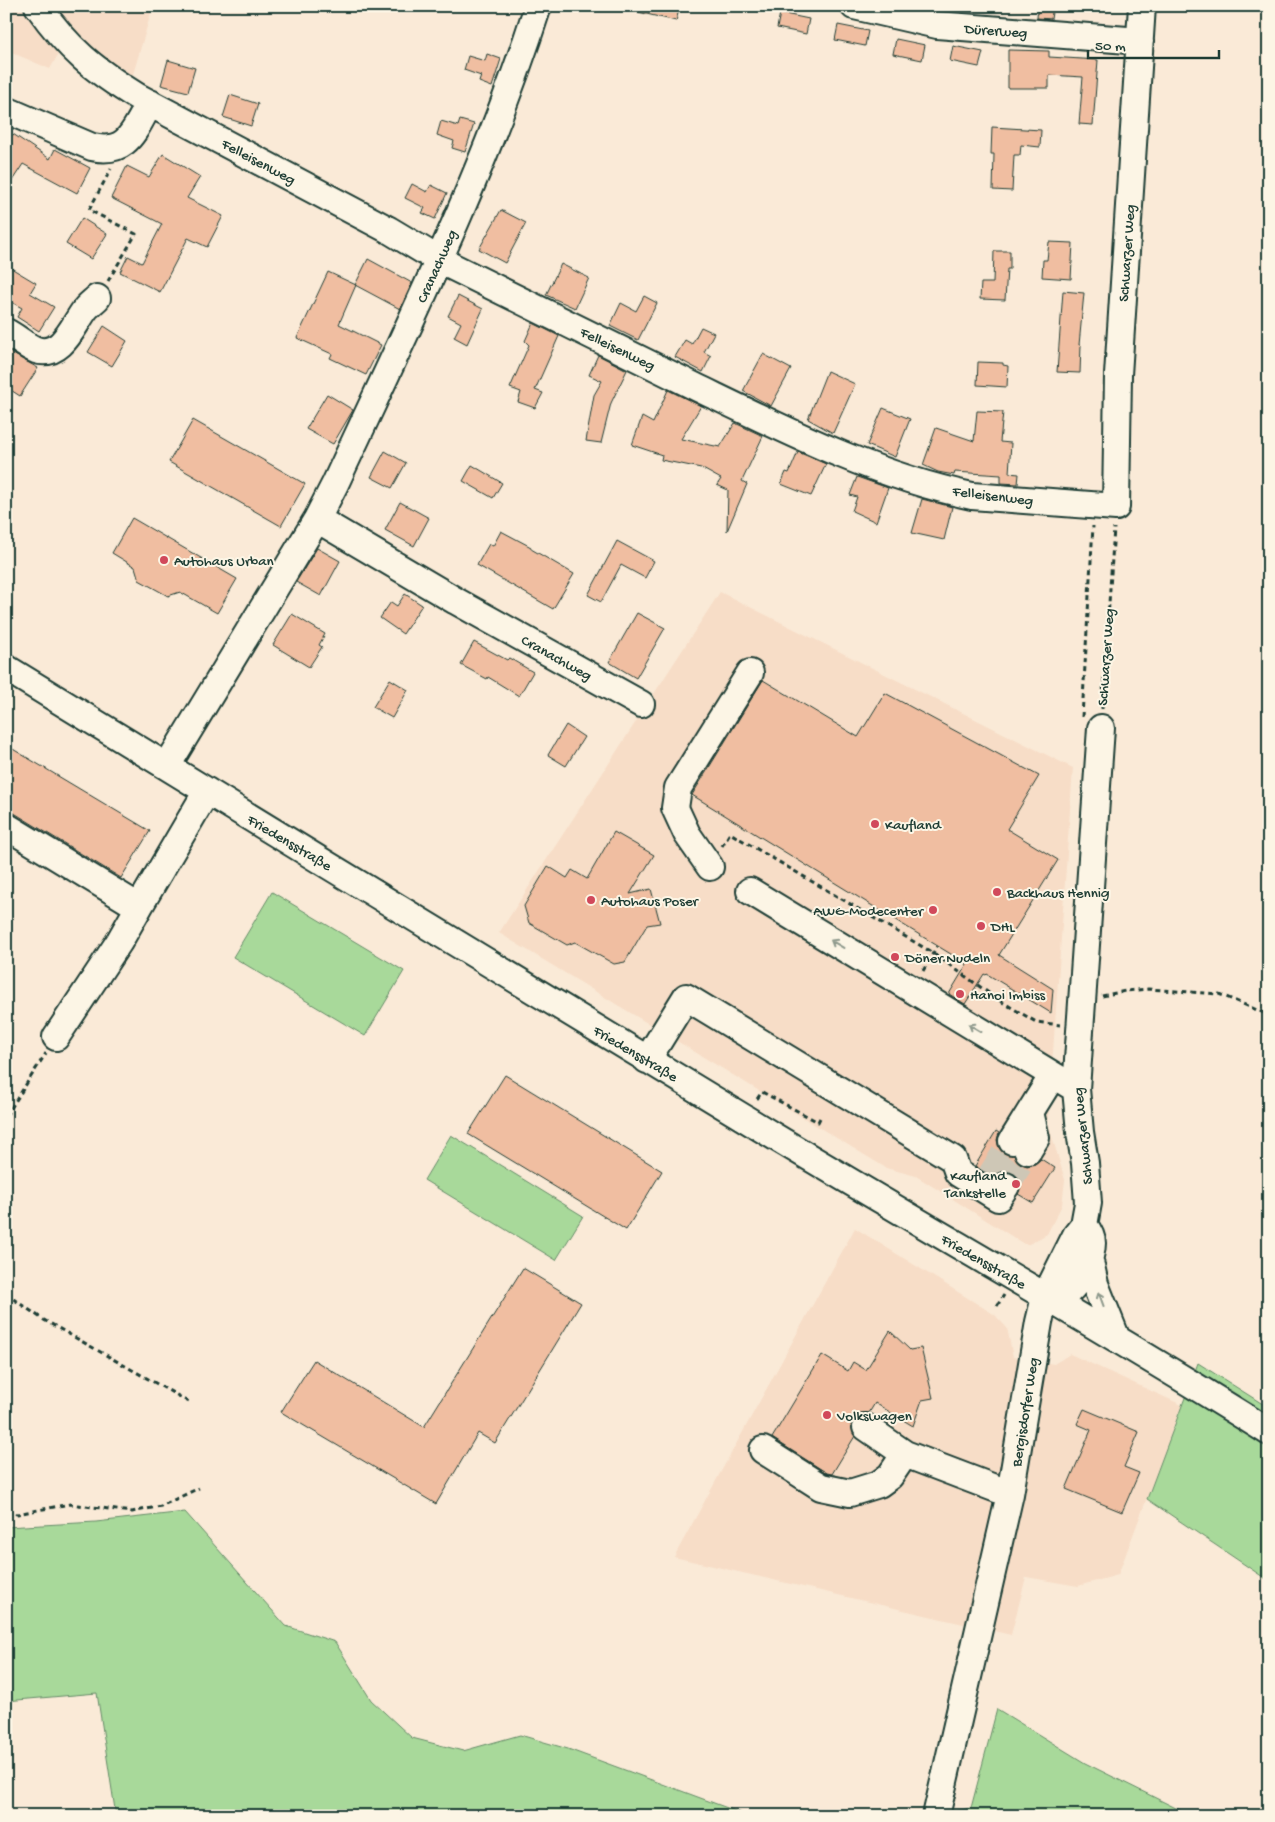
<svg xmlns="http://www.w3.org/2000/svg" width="1275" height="1822" font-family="'Gochi Hand',sans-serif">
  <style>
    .built { fill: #f7ddc7 }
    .green { fill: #a8d99a; stroke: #648b67 }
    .building { fill: #f0bea1; stroke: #1f3d34 }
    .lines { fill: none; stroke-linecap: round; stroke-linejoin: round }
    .minor-tunnel { stroke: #cec7b6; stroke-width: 26; stroke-dasharray: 26 13; stroke-linecap: butt }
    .minor-casing { stroke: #1f3d34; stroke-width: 30 }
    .path { stroke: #1f3d34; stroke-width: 3; stroke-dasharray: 5 4; stroke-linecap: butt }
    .minor { stroke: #fcf5e5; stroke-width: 26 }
    .oneway { stroke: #8e998c }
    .poi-dot { fill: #d1495b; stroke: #fcf5e5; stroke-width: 2 }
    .labels { text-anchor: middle; stroke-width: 4; stroke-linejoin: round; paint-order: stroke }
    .street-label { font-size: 15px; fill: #1f3d34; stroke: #fcf5e5 }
    .poi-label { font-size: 15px; fill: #1f3d34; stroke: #fcf5e5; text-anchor: start }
  </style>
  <rect width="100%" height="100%" fill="#faead7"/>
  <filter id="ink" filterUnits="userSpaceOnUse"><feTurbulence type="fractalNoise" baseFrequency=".02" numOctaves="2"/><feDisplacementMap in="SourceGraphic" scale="10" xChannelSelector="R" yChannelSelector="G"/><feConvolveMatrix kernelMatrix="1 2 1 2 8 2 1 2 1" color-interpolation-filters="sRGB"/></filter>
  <g filter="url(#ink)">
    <!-- built -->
    <path class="built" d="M6,6H25L60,51L50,69L6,50Z
      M63,6H153L131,81L117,73L59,19Z
      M720,592L1073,768L1048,1123L1065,1180L1062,1205L1047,1234L1029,1244H1024L916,1176L886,1168L499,933Z
      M855,1228L995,1315L1007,1328L1013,1357L1054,1364L1070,1354L1182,1405L1118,1575L1078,1586L1026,1577L1011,1635L674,1557Z"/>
    <!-- green -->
    <path class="green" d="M272,892L404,971L365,1036L233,957Z
      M451,1135L583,1216L556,1260L424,1180Z
      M1198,1363L1269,1408V1581L1147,1499Z
      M185,1512L286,1626L335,1642L371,1700L412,1738L463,1751L520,1735L568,1749L749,1816H116L97,1693L6,1701V1527L96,1522Z
      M997,1709L1085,1763L1192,1816H954L956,1811L971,1808Z"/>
    <!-- building -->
    <path class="building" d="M638,6H680L676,21L638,12Z
      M1038,6H1053L1051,19L1037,18Z
      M780,13L809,19L806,34L777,28Z
      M838,25L868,31L865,46L835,40Z
      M896,39L925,45L922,60L893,54Z
      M953,46L983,52L979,67L950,61Z
      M1008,50L1049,51V57L1098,60L1093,125L1079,124L1083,77L1049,75V88H1008Z
      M487,54L501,59L492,87L479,82L481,76L464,70L468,56L485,61Z
      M168,60L195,68L188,92L161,85Z
      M230,95L258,104L251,126L223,117Z
      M460,120L474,124L465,152L452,148L454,141L437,135L441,121L458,126Z
      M992,127L1041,130L1040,147L1021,145L1020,155H1014L1012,191L993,190L994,154H991Z
      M13,134L50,159L55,149L90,168L77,193L23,164L6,190V144Z
      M163,154L200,177L187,198L223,216L207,247L188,238L160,292L120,272L128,256L142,263L162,224L111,198L127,166L149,177Z
      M412,184L427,192L431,185L447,193L435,219L422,213L425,208L405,198Z
      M501,210L526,223L505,263L479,249Z
      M82,218L107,234L91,259L66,244Z
      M1049,242L1073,243L1071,279L1042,277L1043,260H1047Z
      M994,251H1010V269H1007L1005,300L980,299L981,283H993Z
      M368,259L412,283L400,309L355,285Z
      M561,264L589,278L575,308L546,295Z
      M6,265L36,283L30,293L54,307L39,331L17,317L22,308L6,299Z
      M328,272L356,285L339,324L381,345L366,375L330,358L332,354L297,338Z
      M1063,291L1084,293L1079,345H1081L1080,373L1057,372Z
      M458,296L483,309L467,344L454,337L461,323L448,316Z
      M644,296L657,303L638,340L610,326L621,303L636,311Z
      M533,323L559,336L535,390L543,393L535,408L518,402L521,392L510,388L529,345L525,341Z
      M104,326L127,341L112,366L88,352Z
      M701,327L714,333L704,352L711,356L703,372L675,357L685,340L692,344Z
      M6,350L38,368L20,396L6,387Z
      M763,354L791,369L771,406L743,391Z
      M598,355L627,370L611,403L601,443L586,441L594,395L602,381L589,375Z
      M978,362L1003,363V365L1008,366L1007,387L977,385Z
      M827,371L855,384L833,433L808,419Z
      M668,390L701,406L681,439L720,447L735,423L763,436L742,481L747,484L727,531L728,490L717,485L721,479L701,468L661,460L662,455L632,445L642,417L653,423Z
      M327,394L353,410L333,444L306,429Z
      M883,408L910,419L895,457L867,445Z
      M977,411L1003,412L1000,442L1011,443L1009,473L1019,474L1018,484L1001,483V475L955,472L954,475L938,472L923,465L936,428L974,441Z
      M193,420L305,484L281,526L169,462Z
      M385,451L406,463L392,488L371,477Z
      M798,452L826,464L811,496L781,484L786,472L789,473Z
      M472,465L502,483L493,498L463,481Z
      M857,477L888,488L876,522L852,511L857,497L850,495Z
      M922,499L952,507L944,540L912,533Z
      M400,502L429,518L414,546L385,530Z
      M132,518L237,579L217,613L180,592L168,596L139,580L135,567L112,553Z
      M501,531L531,547V549L574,574L553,609L477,565L489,544L493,546Z
      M617,541L654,561L645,578L621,565L601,602L588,595Z
      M317,548L340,561L321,596L296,582Z
      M405,594L422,605L403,634L380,618L391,602L397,606Z
      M637,613L665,628L636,678L609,662Z
      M292,614L325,634L319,645L322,647L309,667L273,645Z
      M474,642L507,660L509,658L533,672L519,696L488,677L487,679L461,665Z
      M390,679L408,690L392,718L373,707Z
      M763,680L858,737L885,693L1039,776L1007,829L1058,860L999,955L1053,989L1051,1013L987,974L986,975L984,974L965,1004L949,994L967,964L692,795Z
      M566,725L584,737L566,766L548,755Z
      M6,745L150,831L121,878L6,808Z
      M614,832L654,855L630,894L651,889L660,923L647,925L625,962L614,964L575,942L567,945L529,923L524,906L548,866L567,878L572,870L587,879Z
      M505,1075L662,1171L626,1230L468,1134Z
      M996,1131L999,1133L997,1140L999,1148L1004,1153L1014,1155L1020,1163L1027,1166L1035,1164L1041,1159L1055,1168L1033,1203L1018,1194L1021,1187L1020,1180L1014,1173L1006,1171L1000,1172L994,1178L975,1166Z
      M523,1268L581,1303L495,1443L478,1433L436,1504L281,1412L314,1360L424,1427Z
      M890,1331L910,1350L921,1348L933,1398L922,1400L913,1426L875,1403L869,1413H860L853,1419L851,1426L855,1436L832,1474L827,1473L772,1438L822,1355L848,1371L853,1362L866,1370Z
      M1084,1409L1139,1432L1124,1467L1139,1473L1122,1512L1066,1489L1091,1430L1077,1424Z"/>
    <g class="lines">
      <!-- minor-tunnel -->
      <path class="minor-tunnel" d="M990,1176L1012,1141
        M1006,1186L1028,1151"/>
      <defs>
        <path id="minor" d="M38,6C68,49 94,70 138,97L389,230L439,260C524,302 609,344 694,386C783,429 875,476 972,496L1116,507L1118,375L1142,6
          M854,6L937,25L1140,41
          M6,110L92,147C128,155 134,130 150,103
          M6,332C16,337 26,346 36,350C61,358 73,326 84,311C87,306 93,302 97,298
          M317,519L456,601L641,704
          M6,668C261,824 516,981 772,1135C938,1235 1106,1329 1269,1432
          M167,766L317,519L335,484C408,327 485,172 538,6
          M6,826L139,907L207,791
          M710,867L687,834L675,808L678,788L750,673
          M750,891L1076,1089
          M56,1037L119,942L139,907
          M647,1060L686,997L953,1159L958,1173L998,1198L1006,1186
          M1012,1141L1053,1075
          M1028,1151L1036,1138L1030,1112
          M1089,1257L1095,1284L1117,1339
          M1045,1297C1049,1297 1054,1297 1057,1297C1076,1293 1092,1260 1092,1243C1092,1236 1088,1230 1084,1225
          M866,1427L905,1454L1010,1494
          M763,1450L821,1487L850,1493L879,1484L890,1476L905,1454
          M936,1816L1010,1494L1039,1322L1045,1297L1076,1235L1084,1225L1088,1203L1085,1163L1080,1132L1076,1089L1101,728"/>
      </defs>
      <!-- minor casing -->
      <use href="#minor" class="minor-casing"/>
      <!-- path -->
      <path class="path" d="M108,281L136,234L89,210L111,169
        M1102,709L1114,528
        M1082,717L1093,526
        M722,846L730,833L933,953L997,999L1036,1022L1060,1025
        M923,971L937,946
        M1102,996L1125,991L1148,989L1219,994L1269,1015
        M757,1099L762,1092L818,1122L820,1118
        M6,1116L46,1053
        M6,1294L44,1320L189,1402
        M997,1306L1004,1295
        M6,1512L17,1514L70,1504L132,1512L161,1506L199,1488"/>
      <!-- minor -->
      <use href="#minor" class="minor"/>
    </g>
    <!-- one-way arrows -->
    <defs><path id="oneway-shaft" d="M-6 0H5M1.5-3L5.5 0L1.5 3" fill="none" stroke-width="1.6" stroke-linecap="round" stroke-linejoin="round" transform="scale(1.25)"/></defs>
    <g class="oneway">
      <use href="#oneway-shaft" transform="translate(837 944) rotate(-149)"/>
      <use href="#oneway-shaft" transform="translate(975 1028) rotate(-149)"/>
      <use href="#oneway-shaft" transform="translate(1101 1299) rotate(-110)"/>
    </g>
  </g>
  <!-- markers -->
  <g class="poi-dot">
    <circle cx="164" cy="560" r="5"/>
    <circle cx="875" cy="824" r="5"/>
    <circle cx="997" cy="892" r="5"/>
    <circle cx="591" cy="900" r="5"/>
    <circle cx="933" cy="910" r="5"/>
    <circle cx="981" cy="926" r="5"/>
    <circle cx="895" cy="957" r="5"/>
    <circle cx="960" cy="994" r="5"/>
    <circle cx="1016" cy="1184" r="5"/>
    <circle cx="827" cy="1415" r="5"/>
  </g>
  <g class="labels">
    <!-- street labels -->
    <g class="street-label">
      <text transform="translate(996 30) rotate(4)" y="5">Dürerweg</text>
      <text transform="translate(259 161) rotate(28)" y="5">Felleisenweg</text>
      <text transform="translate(1126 253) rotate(-86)" y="5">Schwarzer Weg</text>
      <text transform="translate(436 266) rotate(-66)" y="5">Cranachweg</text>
      <text transform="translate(618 348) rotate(26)" y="5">Felleisenweg</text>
      <text transform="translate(993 495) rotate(7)" y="5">Felleisenweg</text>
      <text transform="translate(557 657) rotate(29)" y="5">Cranachweg</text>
      <text transform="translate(1105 657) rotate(-86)" y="5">Schwarzer Weg</text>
      <text transform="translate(290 842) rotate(31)" y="5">Friedensstraße</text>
      <text transform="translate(636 1053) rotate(31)" y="5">Friedensstraße</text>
      <text transform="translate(1082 1136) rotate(-96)" y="5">Schwarzer Weg</text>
      <text transform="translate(984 1261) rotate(30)" y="5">Friedensstraße</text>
      <text transform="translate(1024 1412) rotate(-81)" y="5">Bergisdorfer Weg</text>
    </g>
    <!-- poi labels -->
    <g class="poi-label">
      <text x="174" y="565">Autohaus Urban</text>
      <text x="885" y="829">Kaufland</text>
      <text x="1007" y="897">Backhaus Hennig</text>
      <text x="601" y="905">Autohaus Poser</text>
      <text x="923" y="915" text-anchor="end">AWG-Modecenter</text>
      <text x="991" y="931">DHL</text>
      <text x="905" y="962">Döner Nudeln</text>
      <text x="970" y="999">Hanoi Imbiss</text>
      <text x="1006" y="1180" text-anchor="end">Kaufland<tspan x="1006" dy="17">Tankstelle</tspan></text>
      <text x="837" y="1420">Volkswagen</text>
    </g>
  </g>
  <!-- margin -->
  <rect width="1275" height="1822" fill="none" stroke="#fcf5e5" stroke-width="25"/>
  <rect x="12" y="12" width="1250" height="1797" fill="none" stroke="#1f3d34" stroke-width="2" filter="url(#ink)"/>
  <!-- scale -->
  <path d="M1088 50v8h131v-8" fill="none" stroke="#1f3d34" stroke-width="2.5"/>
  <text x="1095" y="50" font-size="15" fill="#1f3d34" stroke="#fcf5e5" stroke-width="4" paint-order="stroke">50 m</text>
</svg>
